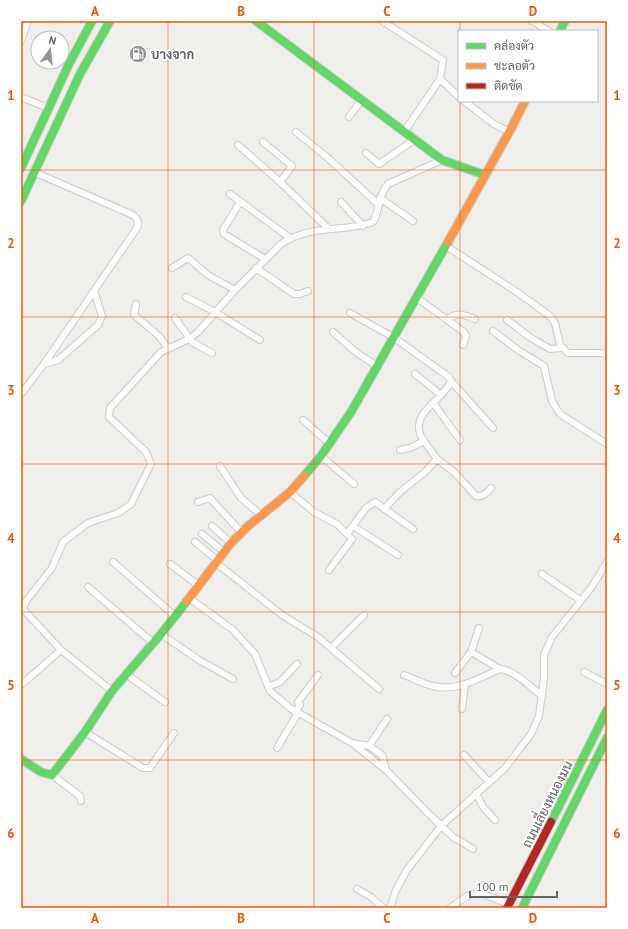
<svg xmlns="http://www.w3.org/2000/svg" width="628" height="929" font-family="'PT Sans',Sarabun,sans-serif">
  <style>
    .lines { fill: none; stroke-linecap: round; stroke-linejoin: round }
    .street-casing { stroke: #cccccb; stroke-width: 8 }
    .fast-casing { stroke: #cccccb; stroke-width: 10 }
    .slow-casing { stroke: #cccccb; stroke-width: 10 }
    .jam-casing { stroke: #cccccb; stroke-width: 10 }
    .street { stroke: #fdfcfc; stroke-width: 6 }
    .fast { stroke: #63d668; stroke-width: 8 }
    .slow { stroke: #ff974d; stroke-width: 8 }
    .jam { stroke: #b3261e; stroke-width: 8 }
    .grid { fill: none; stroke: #e8590c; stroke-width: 1; stroke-opacity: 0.55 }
    .labels { text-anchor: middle; stroke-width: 4; stroke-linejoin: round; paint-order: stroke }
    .poi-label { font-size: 13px; font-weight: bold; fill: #606367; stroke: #fff; text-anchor: start }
    .street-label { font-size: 13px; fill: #606367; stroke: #fff }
    .neatline { fill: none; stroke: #e8590c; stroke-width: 1.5 }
    .grid-label { font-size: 13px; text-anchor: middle; font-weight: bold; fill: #e8590c }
  </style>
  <rect width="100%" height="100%" fill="#efeeea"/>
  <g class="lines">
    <defs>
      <path id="street" d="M382,21L443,60L440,79L459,97
        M532,21L549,31
        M21,41L28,21
        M21,97L48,108
        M464,101L494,124L510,132
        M349,117L362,99
        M296,132L328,158L379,205
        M404,132L440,79
        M263,142L292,166L280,182
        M238,145L280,182L329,229
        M366,153L379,164L414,140
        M230,194L290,238
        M380,198L413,221
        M240,202L223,230L224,234L265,259
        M341,202L363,226
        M446,246L517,292L550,316L555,323L560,345L568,353H602L607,355
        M172,268L188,258L208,275L235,290
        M256,268L294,294H300L308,291
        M186,297L215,312L260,340
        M417,298L464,332L466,336L463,345
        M136,304L134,315L159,336L168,348
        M350,313L393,337L449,377L451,381C444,400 410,412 421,436C425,444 432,451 437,459L425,472L400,492L384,509
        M175,318L192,342L212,353
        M447,320C457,311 464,315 475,319
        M507,320L531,338L550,349L561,348
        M493,331L518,350L544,366L552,401L560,414L607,444
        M333,332L357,353L377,366
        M44,364L58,360L98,325L102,316L94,291
        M415,374L441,395
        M451,381L493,428
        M21,394L44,364L137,228C139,222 138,219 133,215L34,172
        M434,404L460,440
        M303,420L330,444
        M400,450L410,448L424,441
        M321,456L354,484
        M437,459L454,472L476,496C483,497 487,493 491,488
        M220,466L241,498L261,515
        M290,492L314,512L337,524L352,539L329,570
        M198,502L210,498L241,532
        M212,526L231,543
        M353,526L398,555
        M202,534L224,552
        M347,534L366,508L375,502L413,529
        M195,542L217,560
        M113,562L175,616
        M215,562L282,615L318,637L379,689
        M170,564L198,585
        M542,574L580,600
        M88,587L153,643
        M189,598L233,630L255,654L270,691L290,708L352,743L386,770L426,811L453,837L473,849
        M161,634L199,660L233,679
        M331,648L364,615
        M471,652L500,669
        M584,672L607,684
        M455,673L471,652L479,628
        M126,674L165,702
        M404,675C413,678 423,684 433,686C457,692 479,678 500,669C514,670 532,688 542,696
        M21,685L61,650
        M268,687L280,682L297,664
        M112,691L61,650L23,609L26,601L52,568L63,542L88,523L118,513L131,504L151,464L146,452L109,417L110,408L161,352L189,339L198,332L235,290L281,244C310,224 342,233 373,222C380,210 378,195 388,184L442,160
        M462,709L465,685
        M295,712L300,705L298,702L318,675
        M85,732L143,768H150L152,765L174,733
        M352,743L369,746L382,755L386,770
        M369,746L387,719
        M277,748L298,713
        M464,755L489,782
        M52,775L80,796L81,801
        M476,793L483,807L495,820
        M357,889L371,897L383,908
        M390,908L396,890L407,870L441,826L505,768L531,734L539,716L544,678V655L552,637L591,588L607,562
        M450,908L467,896L478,892L509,904"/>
      <path id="fast" d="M256,21L442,160L485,175
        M560,31L565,21
        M21,168L69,64L92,21
        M21,201L80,74L110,21
        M304,476L321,456L351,412L448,242
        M21,759L41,772L52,775L85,732L112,691L161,634L187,601
        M551,822L607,710
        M522,908L607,738"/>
      <path id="slow" d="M448,242L512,127L525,101
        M187,601L231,543L248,526L290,492L304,476"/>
      <path id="jam" d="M507,908L551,822"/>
    </defs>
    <!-- street casing -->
    <use href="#street" class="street-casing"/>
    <!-- fast casing -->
    <use href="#fast" class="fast-casing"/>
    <!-- slow casing -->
    <use href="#slow" class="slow-casing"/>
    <!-- jam casing -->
    <use href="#jam" class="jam-casing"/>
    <!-- street -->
    <use href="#street" class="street"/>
    <!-- fast -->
    <use href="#fast" class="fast"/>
    <!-- slow -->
    <use href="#slow" class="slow"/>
    <!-- jam -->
    <use href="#jam" class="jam"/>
  </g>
  <!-- grid -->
  <path class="grid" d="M168,21V908M314,21V908M460,21V31M460,101V908M21,170H607M21,317H607M21,464H607M21,612H607M21,760H607"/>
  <!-- icons -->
  <defs>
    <symbol id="fuel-disc" viewBox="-11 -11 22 22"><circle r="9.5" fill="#929495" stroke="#fff"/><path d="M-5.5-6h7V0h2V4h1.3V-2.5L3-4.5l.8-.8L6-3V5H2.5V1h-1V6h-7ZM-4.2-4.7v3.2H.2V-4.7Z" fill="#fff"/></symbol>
  </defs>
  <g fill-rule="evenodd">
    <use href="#fuel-disc" x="128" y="44" width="20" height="20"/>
  </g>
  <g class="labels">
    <!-- poi labels -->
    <g class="poi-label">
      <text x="151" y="59">บางจาก</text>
    </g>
    <!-- street labels -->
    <g class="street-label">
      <text transform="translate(547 804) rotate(-63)" y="5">ถนนเลี่ยงหนองมน</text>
    </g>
  </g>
  <!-- border -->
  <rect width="628" height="929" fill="none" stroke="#ffffff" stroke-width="44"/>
  <!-- legend -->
  <rect x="458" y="30" width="140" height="72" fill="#ffffff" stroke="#bfc1c2"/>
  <rect x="466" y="43" width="20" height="6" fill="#63d668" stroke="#bfc1c2"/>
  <text x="494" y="50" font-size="12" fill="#606367">คล่องตัว</text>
  <rect x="466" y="63" width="20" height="6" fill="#ff974d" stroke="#bfc1c2"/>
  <text x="494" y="70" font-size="12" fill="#606367">ชะลอตัว</text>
  <rect x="466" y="83" width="20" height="6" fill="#b3261e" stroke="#bfc1c2"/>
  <text x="494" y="90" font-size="12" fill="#606367">ติดขัด</text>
  <!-- north arrow -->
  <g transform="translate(50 50) rotate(15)"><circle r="19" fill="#ffffff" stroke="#bfc1c2"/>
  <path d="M0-3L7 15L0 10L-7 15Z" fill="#929495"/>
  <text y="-6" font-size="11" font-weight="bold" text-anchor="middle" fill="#606367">N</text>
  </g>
  <!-- scale -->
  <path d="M470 891v6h87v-6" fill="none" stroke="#606367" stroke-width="2"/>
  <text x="476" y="891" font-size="12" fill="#606367" stroke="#ffffff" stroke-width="3" paint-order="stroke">100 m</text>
  <rect x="22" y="22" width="584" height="885" class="neatline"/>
  <g class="grid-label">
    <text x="95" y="16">A</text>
    <text x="241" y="16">B</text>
    <text x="387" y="16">C</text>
    <text x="533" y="16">D</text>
    <text x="11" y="100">1</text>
    <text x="617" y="100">1</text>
    <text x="11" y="248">2</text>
    <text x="617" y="248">2</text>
    <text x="11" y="395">3</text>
    <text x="617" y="395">3</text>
    <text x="11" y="543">4</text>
    <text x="617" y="543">4</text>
    <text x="11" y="690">5</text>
    <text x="617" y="690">5</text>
    <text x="11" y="838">6</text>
    <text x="617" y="838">6</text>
    <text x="95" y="923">A</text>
    <text x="241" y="923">B</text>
    <text x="387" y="923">C</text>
    <text x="533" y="923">D</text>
  </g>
</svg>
